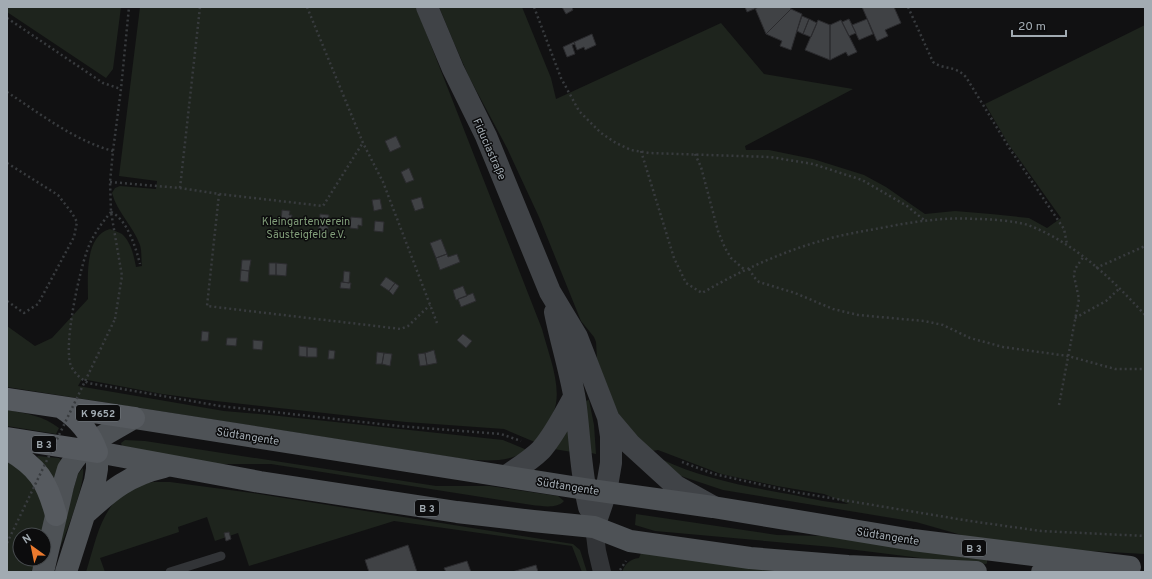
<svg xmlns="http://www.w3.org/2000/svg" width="1152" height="579" font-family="Overpass,sans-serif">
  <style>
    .green { fill: #1e241d }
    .building { fill: #404245; stroke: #2b2b2e }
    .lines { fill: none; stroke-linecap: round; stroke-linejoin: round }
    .path { stroke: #383b3e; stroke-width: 2.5; stroke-dasharray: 2 3; stroke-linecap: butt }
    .service { stroke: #323437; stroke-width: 9 }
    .minor { stroke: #323437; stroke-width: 18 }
    .secondary { stroke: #404347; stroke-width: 22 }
    .primary { stroke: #4e5256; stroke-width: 22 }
    .trunk { stroke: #565a5f; stroke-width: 22 }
    .path-bridge { stroke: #383b3e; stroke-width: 2.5; stroke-dasharray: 2 3; stroke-linecap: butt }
    .labels { text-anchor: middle; stroke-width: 3; stroke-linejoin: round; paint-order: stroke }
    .shield { fill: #0c0c0d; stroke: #757b80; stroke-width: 1 }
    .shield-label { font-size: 10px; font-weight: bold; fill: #a2abb2 }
    .street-label { font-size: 11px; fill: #a2abb2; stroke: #0c0c0d }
    .park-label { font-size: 11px; fill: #819d79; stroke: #0c0c0d }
  </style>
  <rect width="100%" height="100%" fill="#111112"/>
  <!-- green -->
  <path class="green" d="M7,7H121L113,69L106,78L7,12Z
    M140,7H416L542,329C548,353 564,390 553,413C549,423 542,433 537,443L504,429L406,422L216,401L162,394L82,379L78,386L224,411L270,415L503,440L527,450C510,463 484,461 464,459L7,387V326L35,346L52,338L88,299C88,278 84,236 110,229C114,231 119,232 122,234C131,242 134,256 136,267L142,266C141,260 142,251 140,245C133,226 117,212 112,193L115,188L120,186L156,189L157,181L119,176Z
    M439,7H522L551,78L556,99L721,23L764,74L853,89L745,146L746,150H769L813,159L864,175L886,187L925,214L955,211L991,214L1029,218L1047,228L1061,218L1009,145L985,104L1145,25V554L1072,550L965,536L916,522L723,490L678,475L661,459C703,479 749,487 794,495C812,499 831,503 849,504L824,494L777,486L721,474L658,450L645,452L621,420L614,404L597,359L596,342L594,337L581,321L539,217L507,148L469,77L454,43Z
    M589,400L594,425L596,454L586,452L585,401Z
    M7,410C25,413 44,416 59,428L56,434L7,426Z
    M568,423L572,452L554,449Z
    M125,440L145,441L436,486H490L558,496L564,501C557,509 542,506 532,505L271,464H210L122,446L121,443Z
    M38,456L59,458L61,460L56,481L37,457Z
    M7,461L31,477L46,511L43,535H20V559H37L31,572H7Z
    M83,468C86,482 65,537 58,552L56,548L78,474Z
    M153,482H170L259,494L573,544L580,550L587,572H582L572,546L394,521L249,566L238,533L215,541L207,517L178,527L179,532L100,558L105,572H86C99,531 103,491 153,482Z
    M636,514L777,535L824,536L987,560V563L986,564L937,560L832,547L655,531L635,525Z
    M641,553L835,572H622C625,564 630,559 639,558Z"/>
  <!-- building -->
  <path class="building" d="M562,7H572L573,10L566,14Z
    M745,7H759L747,12Z
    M759,7H790L791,9L766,34L755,8Z
    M862,7H894L901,23L885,30L888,36L877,41Z
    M791,9L802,14L791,50L780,46L782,41L766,34Z
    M802,16L809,19L803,34L797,31Z
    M809,19L817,23L811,37L803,34Z
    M849,19L856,33L849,36L842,22Z
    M867,19L873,34L859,40L852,25Z
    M818,20L830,25V60L805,50Z
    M841,20L857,52L848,56L846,52L830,60V25Z
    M592,34L596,45L585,50L584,47L577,50L574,42Z
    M574,42L575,44L572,45L575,54L567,57L563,47Z
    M396,136L401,147L390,152L385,141Z
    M409,168L414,180L406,183L401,172Z
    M421,197L424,208L415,211L411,200Z
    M380,199L382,209L374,211L372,200Z
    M282,210L290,211L289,215H292L291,222L281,221Z
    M320,214L329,215L328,226L319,225Z
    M351,217L362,218V226L358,225V229L350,228Z
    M375,221L384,222L383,232L374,231Z
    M319,225L328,226V233H318Z
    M441,239L447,254L436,258L430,243Z
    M447,254L448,257L457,254L460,262L440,270L436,258Z
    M242,260H251L249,271L241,270Z
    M269,263H276V275H269Z
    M276,263L287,264L286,276L276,275Z
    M241,270L249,271L248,282L240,281Z
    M344,271L350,272L349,283L343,282Z
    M386,277L395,283L389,291L380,285Z
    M341,282L351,283L350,289L340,288Z
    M395,283L399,286L393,295L389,291Z
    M463,286L467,296L456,300L453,290Z
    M473,293L476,301L461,307L458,299Z
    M202,331L209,332L208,341H201Z
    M463,334L472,341L466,348L457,340Z
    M227,338H237L236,346L226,345Z
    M253,340L263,341L262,350L253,349Z
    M299,346L307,347V357L299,356Z
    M307,347L317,348V357H307Z
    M329,350L335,351L334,359H328Z
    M434,350L437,363L427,365L425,353Z
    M377,352L384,353L382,364H376Z
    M384,353L392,354L390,366L382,364Z
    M425,353L427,365L420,366L418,354Z
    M229,532L231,539L226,541L224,533Z
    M408,545L417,572H369L365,560Z
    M467,561L471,572H446L444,568Z
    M536,565L538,572H512Z"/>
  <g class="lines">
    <!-- path -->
    <path class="path" d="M307,7L363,143L383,182L437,323
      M534,7L561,78L579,111L601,133L616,143L631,150L649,153L770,157L813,164L862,180L907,206L924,220
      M908,7L933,62C946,71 953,64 966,77L1010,149L1064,229L1067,244
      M7,18L103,83L121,89
      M7,92C39,113 75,141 113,151
      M641,151L674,258L686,283L702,293C740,271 781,252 824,240C844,234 865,231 886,227C917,221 946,217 977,219C991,219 1015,221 1028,225C1075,243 1111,278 1145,315
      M695,154L701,167L718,231L725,248L731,258L745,270
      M7,163L58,195L72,213L77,222L74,237L38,304L24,313L7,301
      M110,182L180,188L219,194L323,206L362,144
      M180,188L200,7
      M219,194L207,306L401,329L408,326L430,305
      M111,212C101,224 92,236 87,251C79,273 63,346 71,366C75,374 81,379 88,383L220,406L398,426L501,434L521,441
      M111,212C127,219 136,248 140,264
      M1096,268L1145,246
      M749,269L754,277L759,282L795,293L833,309L858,315L924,321L943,325L970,338L1003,347L1068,356L1115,369H1145
      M1075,318L1106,301L1120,288
      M115,319L122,276L111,212L110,182L113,151L121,89L129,7
      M1059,405L1079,299L1074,276L1075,269L1084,256
      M682,462L714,474L794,492L970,521L1041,531L1145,536
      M620,570L626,561"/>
    <!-- service -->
    <path class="service" d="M170,572L221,556"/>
    <!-- minor -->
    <path class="minor" d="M594,527L597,551L602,572"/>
    <!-- secondary -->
    <path class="secondary" d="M427,7L453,69L486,136L550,292L577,337L608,417L611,436V463L606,492L594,527
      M555,312C561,342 570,370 575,400C580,435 580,471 589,507
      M608,418L630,444L676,486L712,506
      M506,476C518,468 531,460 541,450C555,434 564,415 574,397"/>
    <!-- primary -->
    <path class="primary" d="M85,514C111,490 129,475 164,467
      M43,572L63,486L68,469L74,460L82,450L87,445L134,418L585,489L713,507L913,540L1130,567
      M66,572L95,481L97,469V452L260,482L457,512L533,521L594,527L630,541L750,558L848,566L976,572
      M1042,572L1079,570"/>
    <!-- trunk -->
    <path class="trunk" d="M7,399L134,418
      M7,438L97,452C90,432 79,419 62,408
      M7,449C38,467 47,481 56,515"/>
    <!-- path-bridge -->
    <path class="path-bridge" d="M7,543L115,319"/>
  </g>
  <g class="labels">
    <!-- shield labels -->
    <g class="shield">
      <rect x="76" y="405" width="44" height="16" rx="3"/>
      <rect x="32" y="436" width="24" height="16" rx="3"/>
      <rect x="415" y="500" width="24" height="16" rx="3"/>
      <rect x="962" y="540" width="24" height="16" rx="3"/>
    </g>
    <g class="shield-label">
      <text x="98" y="417">K 9652</text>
      <text x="44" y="448">B 3</text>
      <text x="427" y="512">B 3</text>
      <text x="974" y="552">B 3</text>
    </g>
    <!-- street labels -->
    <g class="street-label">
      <text transform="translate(490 149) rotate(66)" y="4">Fiduciastraße</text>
      <text transform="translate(248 436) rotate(9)" y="4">Südtangente</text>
      <text transform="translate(568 486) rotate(9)" y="4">Südtangente</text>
      <text transform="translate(888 536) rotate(9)" y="4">Südtangente</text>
    </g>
    <!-- park labels -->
    <g class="park-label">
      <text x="306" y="225">Kleingartenverein<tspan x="306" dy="13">Säusteigfeld e.V.</tspan></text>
    </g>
  </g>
  <!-- border -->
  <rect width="1152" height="579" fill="none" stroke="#a2abb2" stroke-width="16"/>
  <!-- north arrow -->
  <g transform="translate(32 547) rotate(327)"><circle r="19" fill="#0c0c0d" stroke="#484c4f"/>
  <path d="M0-3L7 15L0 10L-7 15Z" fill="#ec7a2e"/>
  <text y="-6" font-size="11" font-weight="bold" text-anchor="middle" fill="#a2abb2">N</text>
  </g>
  <!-- scale -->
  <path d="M1012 30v6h54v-6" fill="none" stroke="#a2abb2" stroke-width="2"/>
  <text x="1018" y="30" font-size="12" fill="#a2abb2" stroke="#0c0c0d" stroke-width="3" paint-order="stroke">20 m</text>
</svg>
